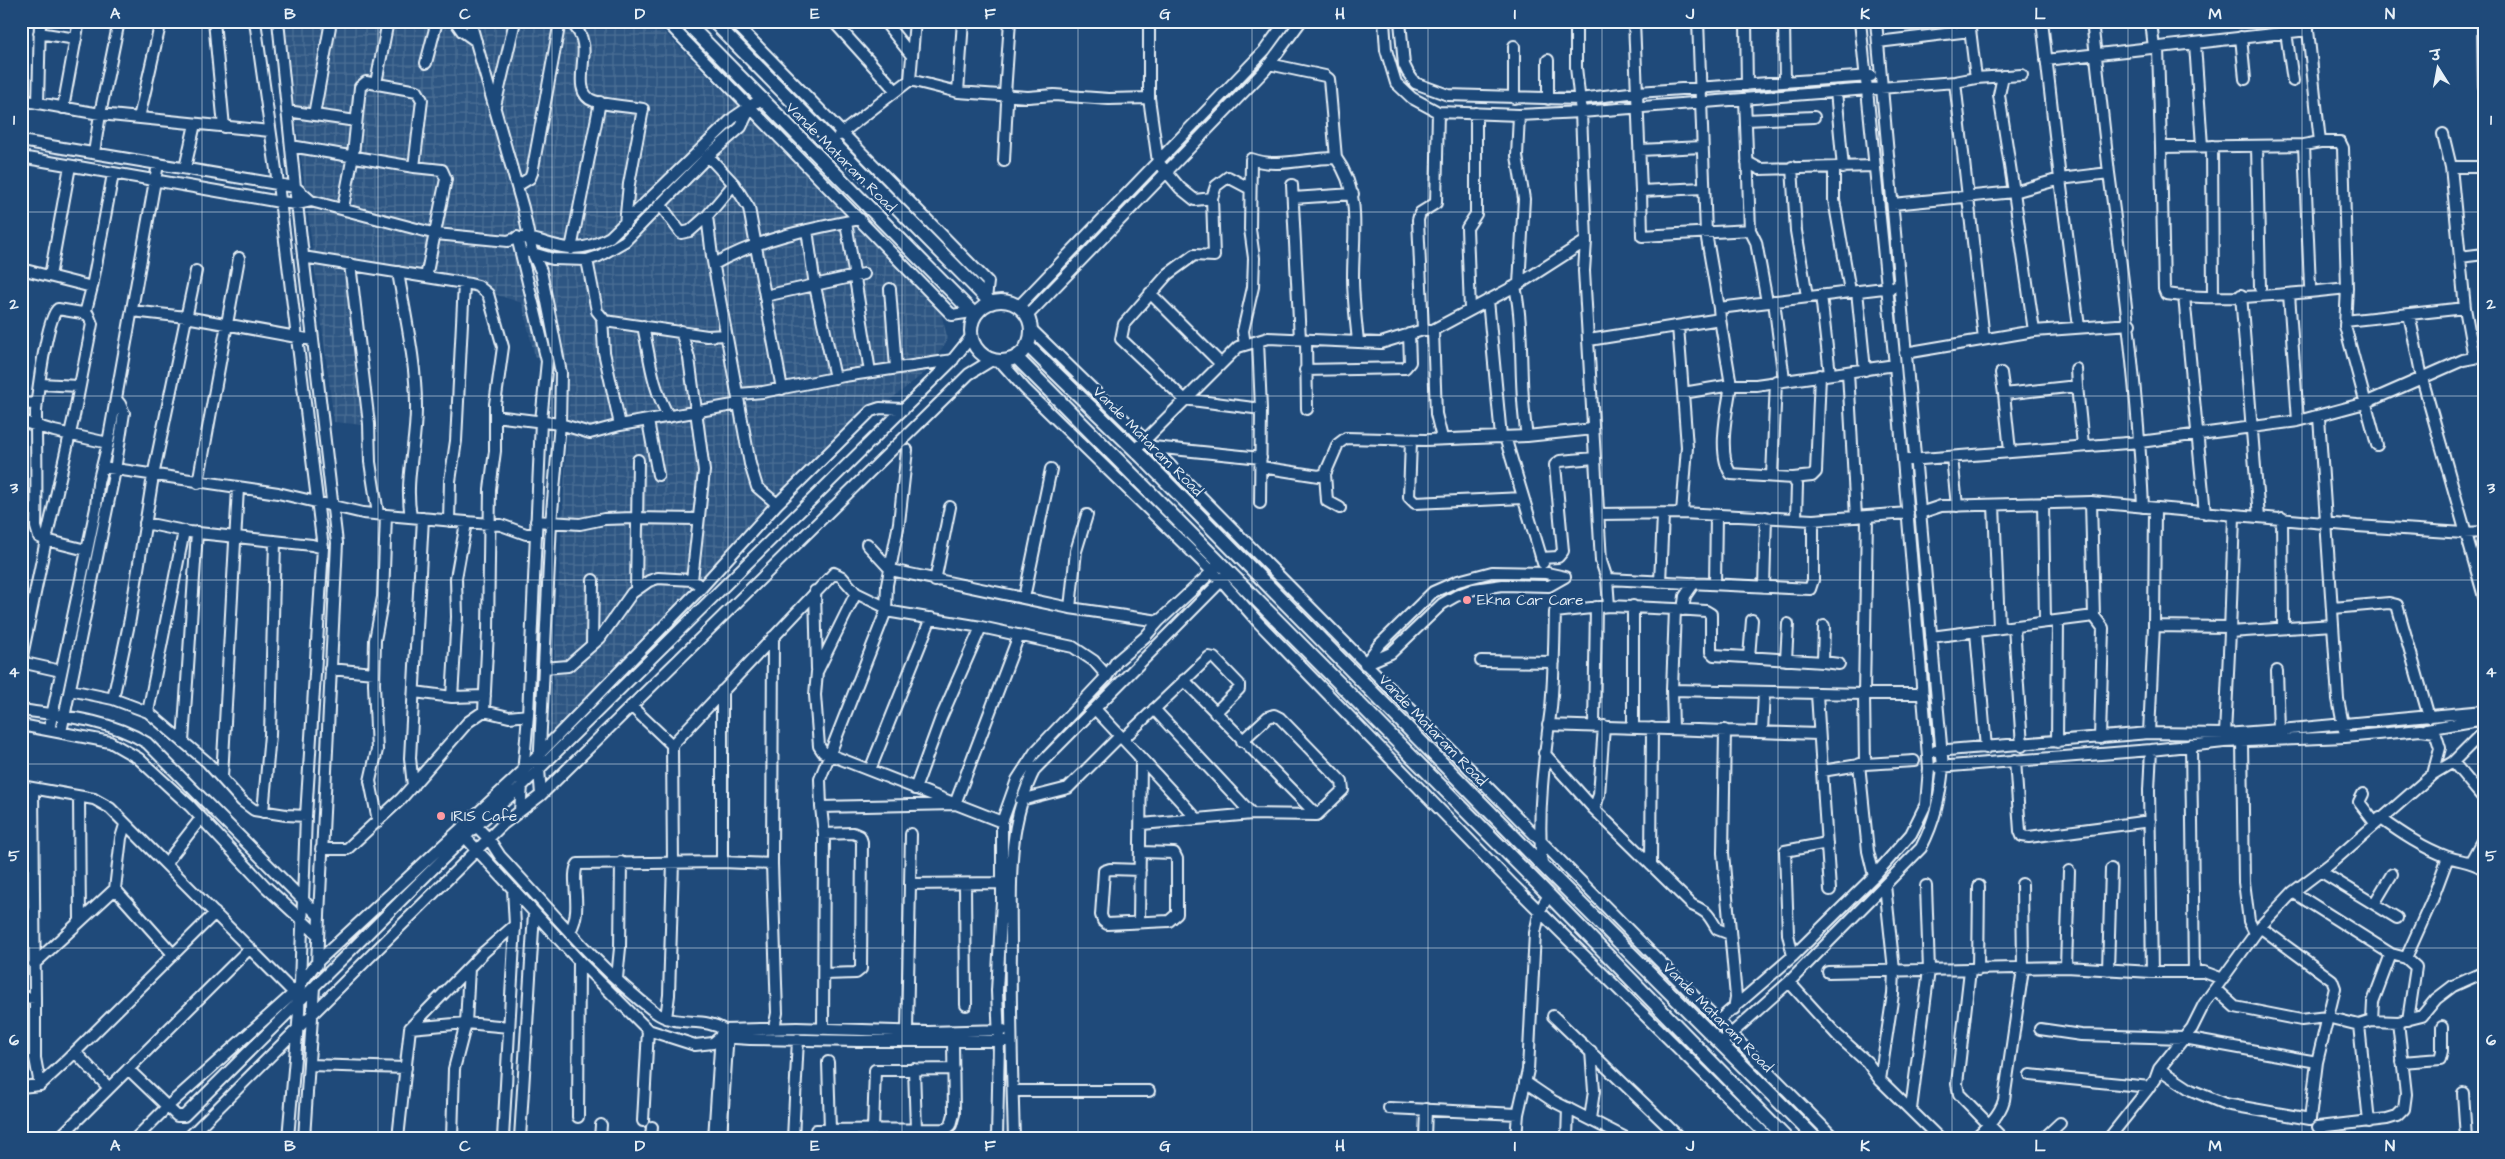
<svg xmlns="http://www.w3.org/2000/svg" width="2505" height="1159" font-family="'Architects Daughter','Playpen Sans Deva',sans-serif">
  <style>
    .industrial { fill: url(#industrial-grid) }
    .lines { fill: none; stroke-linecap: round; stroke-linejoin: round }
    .minor-casing { stroke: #e8f1f8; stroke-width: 14 }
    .major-casing { stroke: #e8f1f8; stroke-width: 16 }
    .minor { stroke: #1f4a7a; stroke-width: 10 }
    .major { stroke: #1f4a7a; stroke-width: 12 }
    .grid { fill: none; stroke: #e8f1f8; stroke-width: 1; stroke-opacity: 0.55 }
    .poi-dot { fill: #ff9aa2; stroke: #1f4a7a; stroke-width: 2 }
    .labels { text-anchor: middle; stroke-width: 5; stroke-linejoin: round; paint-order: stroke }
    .street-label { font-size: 15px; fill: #e8f1f8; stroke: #1f4a7a }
    .poi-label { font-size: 15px; fill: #e8f1f8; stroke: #1f4a7a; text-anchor: start }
    .neatline { fill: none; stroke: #e8f1f8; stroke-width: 2 }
    .grid-label { font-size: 16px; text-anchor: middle; font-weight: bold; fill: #e8f1f8 }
  </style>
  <defs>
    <pattern id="industrial-grid" width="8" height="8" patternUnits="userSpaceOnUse" patternTransform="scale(1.25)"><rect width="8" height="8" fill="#2e5683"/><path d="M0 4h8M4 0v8" fill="none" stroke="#4c6f95"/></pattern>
  </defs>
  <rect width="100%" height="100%" fill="#1f4a7a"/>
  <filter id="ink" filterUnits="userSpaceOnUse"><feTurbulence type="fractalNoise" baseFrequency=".02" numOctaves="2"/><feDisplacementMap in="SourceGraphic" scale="10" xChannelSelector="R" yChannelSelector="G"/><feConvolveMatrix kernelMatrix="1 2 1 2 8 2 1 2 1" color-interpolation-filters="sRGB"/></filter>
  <g filter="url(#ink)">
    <!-- industrial -->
    <path class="industrial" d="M284,21H653L769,136L941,314L948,339L928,370L886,403L872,407L550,732L569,403L566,358H535L522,303L494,294L345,269L364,425L334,422Z"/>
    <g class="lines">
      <defs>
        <path id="minor" d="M214,21L224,127
          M255,21L278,184L323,548L306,816L299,1012L288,1138
          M278,21L295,187L337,543L319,916
          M455,21L462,31L476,41
          M470,21L523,208L532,252L541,271L561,373L560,424L551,523L539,769L541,795
          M570,21C576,27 582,36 583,44C587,60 572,94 594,101C609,106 628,106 643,109L629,184L625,224
          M666,21L952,315L972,312
          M733,21L988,282L986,299
          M833,21L896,91
          M884,21L912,56
          M1149,21V98L1158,162L1180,188L1195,200L1212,198L1214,256L1194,255L1168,274L1124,324L1121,339L1184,399L1261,409
          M1384,21L1386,50L1396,83L1412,98L1438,112L1519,115L1581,112L1955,82L1976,78
          M1400,21L1404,65L1408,73L1415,83L1448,95L1579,99L1638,92L1871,76
          M1576,21V67L1581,112L1586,241L1584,271L1601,561L1607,579L1609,606
          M1634,21L1641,191L1703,188
          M1698,21L1706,233L1719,308
          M1746,21L1747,85
          M1784,21L1785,82
          M1969,21L1976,78L2022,75
          M2042,21L2060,179L2109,173L2092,21
          M2151,21L2154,48
          M2483,21L2484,86
          M2308,30L2320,142H2340L2343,148L2347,288L2345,326L2377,445
          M2286,32L2293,81
          M39,33L76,39
          M2241,37L2245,79
          M1878,42L1970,31
          M2195,44L2202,146
          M1514,46V98
          M2158,48L2161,147L2304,145L2320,142
          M2046,60L2308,30V21
          M426,63L437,21
          M1269,64L1325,76L1329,79L1336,158
          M2003,76L1999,95L2014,192L2060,179L2079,327
          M910,80L958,92L1028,97L1054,95L1109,99L1149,98
          M1955,82L1984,339
          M376,83L388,21
          M1836,91L1843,168
          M958,92L963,21
          M1548,99V60
          M1745,99L1750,230L1756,242L1767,302
          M21,100L100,114L270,131
          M38,103L40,21
          M495,106L515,21
          M63,108L79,21
          M287,111L356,121
          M314,115L331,21
          M139,118L161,21
          M1746,120L1814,117
          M2443,134L2451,167H2484
          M839,135L910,80L915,21
          M21,141L295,187L311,201
          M2304,145L2310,286
          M291,146L414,167L422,100L417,91L366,82L360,87L353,155L343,208
          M2212,146L2213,296
          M2257,146L2260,288
          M2161,147L2164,289L2166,294C2225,302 2288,294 2347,288
          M1640,150L1702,147
          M94,153L100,114L119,21
          M708,156L734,184L749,208L782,389
          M21,157L280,202L297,204L311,201L436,234L508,241C529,231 551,249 573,248C587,248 598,244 610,237L733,118L761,99
          M1004,161L1007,102L1005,94L1010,21
          M1747,162L1760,169L1874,166
          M414,167L442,170L446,179L426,277
          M1792,167L1796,231L1807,296
          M2451,167L2465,308L2474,358
          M185,168L195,124
          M1834,168V200L1850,291
          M2109,173C2124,284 2138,395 2143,507
          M1292,185L1300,339
          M517,186L530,178L532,173L560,21
          M1641,191L1642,236L1750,230
          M1212,198L1216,186L1228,177L1249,188
          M1293,198L1353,194
          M1893,204L2014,192L2034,331
          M707,216L734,184
          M846,222L870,372
          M807,230L815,286
          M517,237L547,361L541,421L528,715L520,810
          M571,249L600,102
          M529,252L553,259L587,260L599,256L625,241L708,156L741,127L750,108
          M303,257L470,284L478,286L488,294L503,347L495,404V451L490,489L488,631L484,711
          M2460,257L2484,254
          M587,260L597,311L605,321L707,336L726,335
          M350,264L369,424L370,462L378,514
          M714,264C761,238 808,229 860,219
          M21,269L92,287L85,314
          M196,271L153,476L130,619L113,699L148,712L207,762L242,801L254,810L286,815L306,816
          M398,272C405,316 416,361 416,405C417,442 404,480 411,516
          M50,276L70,166
          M1519,284L1524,199L1517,156L1519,115
          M815,286L835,378
          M1515,286C1525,335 1518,386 1527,436
          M92,287L113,174
          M890,289L896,368
          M1857,291L1865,370
          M1150,293L1220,363
          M2289,294L2298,421
          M1821,295L1830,374
          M2241,295L2259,517
          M765,296L864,274
          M2184,296L2205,513
          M1488,300L1501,437
          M1774,301L1784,380
          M1018,307L1265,50L1286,21
          M1470,310L1467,228L1476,214V113
          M132,311L186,317L313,340
          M2409,314L2422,378L2484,597
          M1027,316L1265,70L1301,21
          M602,317L604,352L620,425L739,404
          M1720,319L1731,385H1756L1895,365
          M2345,321L2465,308
          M643,326C650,358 652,388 669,417
          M1678,326L1687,447L1682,513
          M1031,329L1145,440L1238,347L1268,338L1381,343L1423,330H1433L1519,284L1586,241
          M1423,330L1418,220L1420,213L1436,203L1438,112
          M1433,330L1436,414L1442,438
          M681,331L689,358L704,471L692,580
          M1306,340L1307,409
          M1589,340L1720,319L1719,308L1892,287
          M1258,341L1261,409L1260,503
          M1245,345L1243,331L1253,287L1254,258L1250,229L1251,159C1278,169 1308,157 1336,158C1362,193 1353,236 1353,277C1353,299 1356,320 1358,342
          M1905,353L2034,331L2130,324
          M1000,361L1025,389L1221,580L1258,622L1511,883L1769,1138
          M2076,369L2077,386
          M1305,370L1405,368L1410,362L1409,334
          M1848,372L1856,517
          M2001,373L2004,394
          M40,384L78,386
          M1683,393L1731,385C1727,409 1717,455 1731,474L1793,478L1797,485L1796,518
          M738,394L763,392L844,376L953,360
          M21,404L37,403
          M495,416L560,424L590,433L620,425
          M2319,417L2338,699L2344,730
          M21,421L54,431L108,443
          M648,421L658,475
          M1505,437L1543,563
          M1411,440L1409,497L1415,503L1523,498
          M1153,447L1261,458
          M907,450L899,523L887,585L886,611L820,779L821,807L955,804L1019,635
          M1135,450L1145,440L1834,1138
          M2010,451L2004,394L2077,386L2083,445
          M1952,457L1957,506
          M1909,460L2140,442L2298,421L2365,403L2463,360L2484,356
          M102,467L278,493L363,513L501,525L526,534H535
          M1261,467L1319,476L1325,474L1338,444L1346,438L1425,440L1527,436L1593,429
          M1325,474L1327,501L1340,508
          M1772,476L1776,381
          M1793,478L1812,476L1816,472L1820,375
          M198,483L239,258
          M2091,502L2094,616
          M2043,503L2045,621
          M777,504L871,411L880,408L904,409
          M1994,505L1999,627
          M1920,513L1941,506L2091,502L2357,526L2464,533L2484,532
          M1599,514L1682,513L1813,520L1908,513
          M1867,516L1864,694H1922
          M2234,516L2230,632L2333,625
          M2282,518L2283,627
          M449,521L450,481L456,441L464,283
          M536,521L580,524L604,519L634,518L697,519
          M145,523L189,532L312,545L323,548
          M867,544L891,570L1070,608L1159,621
          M1541,558L1558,557L1563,551L1555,465L1560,461L1595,458
          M1492,572L1547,573L1565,577L1549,586L1503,585L1474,589L1456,596L1442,604L1391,653L1365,664L1379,645L1433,592L1458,581Z
          M1607,579L1810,589L1813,580V520
          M935,581L950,507
          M1660,582L1663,515
          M1715,584L1716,516
          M1764,587L1766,517
          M636,590L638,460
          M815,591L817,669
          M856,593L817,672L815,695L819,746L823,752L1002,822
          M1024,598L1051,469
          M1070,608L1076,551L1087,515
          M2333,608L2389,603L2397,605L2429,717
          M1675,609L1706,611L1711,614V652L1714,655L1823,662L1824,626
          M1683,610L1685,596L1694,583
          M886,611L981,627L1073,647L1094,661L1107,676
          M2014,626L2022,746
          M2154,626L2229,627
          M1976,632L1986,748
          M1931,637L2094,616L2103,628L2100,738
          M592,645L593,580
          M1749,657L1752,620
          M1786,660L1788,624
          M1481,661L1554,662
          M1823,662L1839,664
          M544,668L568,666L600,638L632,593L649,581L658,578L692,580L702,587L777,504L757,487L750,464L712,256L707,216L690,231L681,233L660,204
          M330,669L374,673
          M61,671L25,663L22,656L46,540L39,537L36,527C37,489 36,450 36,412C37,396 47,315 58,309L88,314L92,324L74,416L46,540L86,550
          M2277,671L2279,730
          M1184,680L1317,815
          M70,690L113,699
          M1672,690L1673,728
          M415,692L452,697L485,696
          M1817,694L1822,771L1865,764
          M452,697L457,617L456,578L466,523
          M631,706L672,745L673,862L669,995L666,1018
          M1095,709L1139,756L1141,762L1139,922
          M1154,709L1252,814
          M21,710C64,716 110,720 147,743L319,916L317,965
          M148,712L184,531
          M21,725L110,742L138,758L190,806L265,886L318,935
          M1548,725L1818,734
          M1594,725L1596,607
          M1633,727V606
          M2427,729L2484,719
          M49,730L96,508L98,483L108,443L158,164
          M1725,730L1723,853L1736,997L1734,1009
          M61,732L115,470L124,413L120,404L116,399
          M1762,732L1764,692
          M2149,733L2154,626L2155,509
          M2225,734L2230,632
          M1123,739L1209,657L1214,658L1239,684V689L1215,713
          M2242,741L2244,882L2249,921L2255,933
          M183,742L197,532
          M2057,742L2058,621
          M672,745L834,573L842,577L856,593L885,607
          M2191,745L2194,972
          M2151,750L2149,790L2152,972
          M1936,751L2149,733L2225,734L2279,730L2484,711
          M1544,753L1594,809L1692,905C1708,912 1708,914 1717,929L1730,934
          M1140,757L1197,819
          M2015,760L2020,831L2022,836L2029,837L2150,821
          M2453,762L2484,799
          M1859,764L1868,851L1874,876
          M1938,767L2151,750L2224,742L2345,737L2421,730L2435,732L2440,748L2433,774
          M870,770L931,618
          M1822,771L1830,890
          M222,777L238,488
          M21,786L94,799L110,808L294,993
          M413,786L410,758L423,518
          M33,789L35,998
          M915,789L941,718L981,627
          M2363,794L2359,802L2375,823
          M79,797L80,921
          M1021,800L1068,788L1120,736
          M821,807L824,834
          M1594,809L1599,795L1604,726
          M263,812L270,735L275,541
          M2380,818C2401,833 2423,848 2448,857C2463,862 2469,860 2484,869
          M378,821L370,781L377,750L374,684L375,640L383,597L386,515
          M1142,824L1252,814L1317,815L1343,790L1342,782L1280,718L1274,715L1268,717L1242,741
          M476,826L489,839L500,856C550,909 597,968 655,1012C676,1028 704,1016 724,1030L797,1028L928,1032L1003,1030
          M465,837L579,961L648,1030L695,1045L713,1043L720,1037L750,1039L858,1041H1005
          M321,849H347L401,799L468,722L484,711L509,717L528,715
          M2471,861L2484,837
          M722,862V691
          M166,863L201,818
          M772,864L777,1013L774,1028
          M1542,865C1537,813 1544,760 1551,708C1554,676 1554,644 1555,612L1609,606L1675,609L1672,690L1864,694L1865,764L1914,761
          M1651,865L1652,728
          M1140,870L1110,869L1104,871L1101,915L1103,921L1107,924L1169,921L1177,914V859L1174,853L1141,852
          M2320,871L2397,918
          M910,884L911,834
          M965,884L966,1005
          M115,889L121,838L125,825
          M2293,892L2391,954L2406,958L2416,967L2408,1020
          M2374,904L2392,874
          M570,931C584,908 569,877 578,864L722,862L772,864L773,637
          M1793,956L1788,934L1785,851L1827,843
          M2406,958L2432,900L2448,857
          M34,964L115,889L173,954
          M2066,967L2069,871
          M1970,970L1957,1084L1959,1094L2002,1138
          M1978,970L1979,886
          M2108,970L2111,869
          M1828,972L2066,967L2152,972H2204L2223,979
          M617,978L620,948L621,862
          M1789,982L1838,1036L1867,1062L1880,1080L1939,1138
          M2215,989L2235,1007L2301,1020L2327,1017L2359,1025L2372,1021L2398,1022L2422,1016L2436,999L2453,986L2482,973L2484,970
          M21,997L35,998V1058L40,1085
          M1553,1016L1680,1138
          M1718,1021L1793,956L1874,876L1911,834L1926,804L1929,768L1895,365L1860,21
          M2372,1021L2373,1002L2391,954
          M2359,1025L2369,1122
          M410,1028L466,1023L509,1027
          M823,1029L824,834L853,833L860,836L862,842L861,969L856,973L824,974
          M2040,1029L2081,1035L2184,1038L2317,1062
          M907,1031L910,884L1001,883
          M1722,1042L1789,982L1921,848C1935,821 1940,797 1943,767L1876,21
          M75,1052L109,1088
          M828,1062L830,1130
          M2402,1062L2440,1059L2442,1051V1027
          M310,1065L406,1068
          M128,1069L177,1116H184L476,826L522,786L950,363L971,337
          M914,1069L916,1129
          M2159,1069L2191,1090L2225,1104L2310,1119L2317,1062L2335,988L2332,980L2260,927
          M2030,1075L2150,1087
          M1880,1080L1893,994L1894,970L1885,885
          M1525,1082L1553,1101L1626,1138
          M21,1087L40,1085L66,1061L215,913
          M1013,1091H1149
          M2463,1093L2466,1138
          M1389,1108L1518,1114
          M1911,1109L1929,970L1926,886
          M578,1117L579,961
          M1590,1119L1594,1091L1591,1051
          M643,1121L648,1030
          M2318,1127L2387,1119L2397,1116L2404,1109L2406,1094L2398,1022
          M873,1130L875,1070L954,1069
          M59,1138L250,948
          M136,1138L168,1106L294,993L317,962L523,771L702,587
          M188,1138L502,825L541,795L969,374L992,360
          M304,1138L314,987
          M398,1138L410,1028L484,952L515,925
          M452,1138L454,1069L466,1023L469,968
          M503,1138L515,925L513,889
          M520,1138L534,913
          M600,1138L601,1125
          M651,1138L652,1127
          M714,1138L721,1034
          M721,1138L728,1031
          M793,1138L798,1039
          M816,1138V1130L946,1129L951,1125L954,1114L953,1041
          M997,1138L999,1041L997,991L1002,901V822L1017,780L1035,752L1107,676L1117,661L1145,637L1159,621L1217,567
          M1014,1138C1012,1074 1010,1011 1011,947C1011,886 1006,825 1035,769L1226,576
          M1425,1138L1426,1109
          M1516,1138L1518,1114L1528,1070L1535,933L1540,910L1549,895
          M1567,1138L1568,1108
          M1975,1138C1987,1127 2000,1115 2004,1100L2023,969L2022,884
          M2044,1138L2060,1123
          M2109,1138L2155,1080L2159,1069L2192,1028L2204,1004L2260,927L2293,892L2330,864L2433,774L2453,762L2484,731"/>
        <path id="major" d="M685,21L975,315
          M713,21L991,303
          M971 331a30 30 0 1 1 60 0a30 30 0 1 1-60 0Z
          M1027,345L1142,457L1542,865L1815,1138
          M1016,357L1539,885L1786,1138"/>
      </defs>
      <!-- minor casing -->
      <use href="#minor" class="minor-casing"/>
      <!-- major casing -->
      <use href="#major" class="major-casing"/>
      <!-- minor -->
      <use href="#minor" class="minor"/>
      <!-- major -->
      <use href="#major" class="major"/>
    </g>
  </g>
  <!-- grid -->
  <path class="grid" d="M202,21V1138M378,21V1138M552,21V1138M728,21V1138M902,21V1138M1078,21V1138M1252,21V1138M1428,21V1138M1602,21V1138M1778,21V1138M1952,21V1138M2128,21V1138M2302,21V1138M21,212H2484M21,396H2484M21,580H2484M21,764H2484M21,948H2484"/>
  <!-- markers -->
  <g class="poi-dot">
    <circle cx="1467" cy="600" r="5"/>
    <circle cx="441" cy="816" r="5"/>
  </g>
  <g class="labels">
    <!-- street labels -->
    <g class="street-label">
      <text transform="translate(841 157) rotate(45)" y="5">Vande Mataram Road</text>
      <text transform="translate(1148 441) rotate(45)" y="5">Vande Mataram Road</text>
      <text transform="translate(1433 730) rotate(46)" y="5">Vande Mataram Road</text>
      <text transform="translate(1718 1017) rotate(45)" y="5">Vande Mataram Road</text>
    </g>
    <!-- poi labels -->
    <g class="poi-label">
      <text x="1477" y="605">Ekna Car Care</text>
      <text x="451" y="821">IRIS Cafe</text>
    </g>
  </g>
  <!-- margin -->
  <rect width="2505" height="1159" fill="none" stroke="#1f4a7a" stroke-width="55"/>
  <!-- north arrow -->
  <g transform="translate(2438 68) rotate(349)" stroke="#1f4a7a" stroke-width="4" paint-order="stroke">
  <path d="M0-4L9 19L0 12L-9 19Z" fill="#e8f1f8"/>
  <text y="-8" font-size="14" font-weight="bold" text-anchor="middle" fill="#e8f1f8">उ</text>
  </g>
  <rect x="28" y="28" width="2450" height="1104" class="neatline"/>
  <g class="grid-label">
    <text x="115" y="19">A</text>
    <text x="290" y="19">B</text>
    <text x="465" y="19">C</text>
    <text x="640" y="19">D</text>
    <text x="815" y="19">E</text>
    <text x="990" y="19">F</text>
    <text x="1165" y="19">G</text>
    <text x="1340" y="19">H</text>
    <text x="1515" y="19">I</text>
    <text x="1690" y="19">J</text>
    <text x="1865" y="19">K</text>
    <text x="2040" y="19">L</text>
    <text x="2215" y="19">M</text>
    <text x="2390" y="19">N</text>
    <text x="14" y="125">1</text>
    <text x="2491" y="125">1</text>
    <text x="14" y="309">2</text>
    <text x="2491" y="309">2</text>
    <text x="14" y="493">3</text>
    <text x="2491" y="493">3</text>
    <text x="14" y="677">4</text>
    <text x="2491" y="677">4</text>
    <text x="14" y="861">5</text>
    <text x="2491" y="861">5</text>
    <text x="14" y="1045">6</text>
    <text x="2491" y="1045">6</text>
    <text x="115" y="1151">A</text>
    <text x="290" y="1151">B</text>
    <text x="465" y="1151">C</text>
    <text x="640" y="1151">D</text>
    <text x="815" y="1151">E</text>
    <text x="990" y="1151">F</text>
    <text x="1165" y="1151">G</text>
    <text x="1340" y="1151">H</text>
    <text x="1515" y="1151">I</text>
    <text x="1690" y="1151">J</text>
    <text x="1865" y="1151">K</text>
    <text x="2040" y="1151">L</text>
    <text x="2215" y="1151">M</text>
    <text x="2390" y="1151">N</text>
  </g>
</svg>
